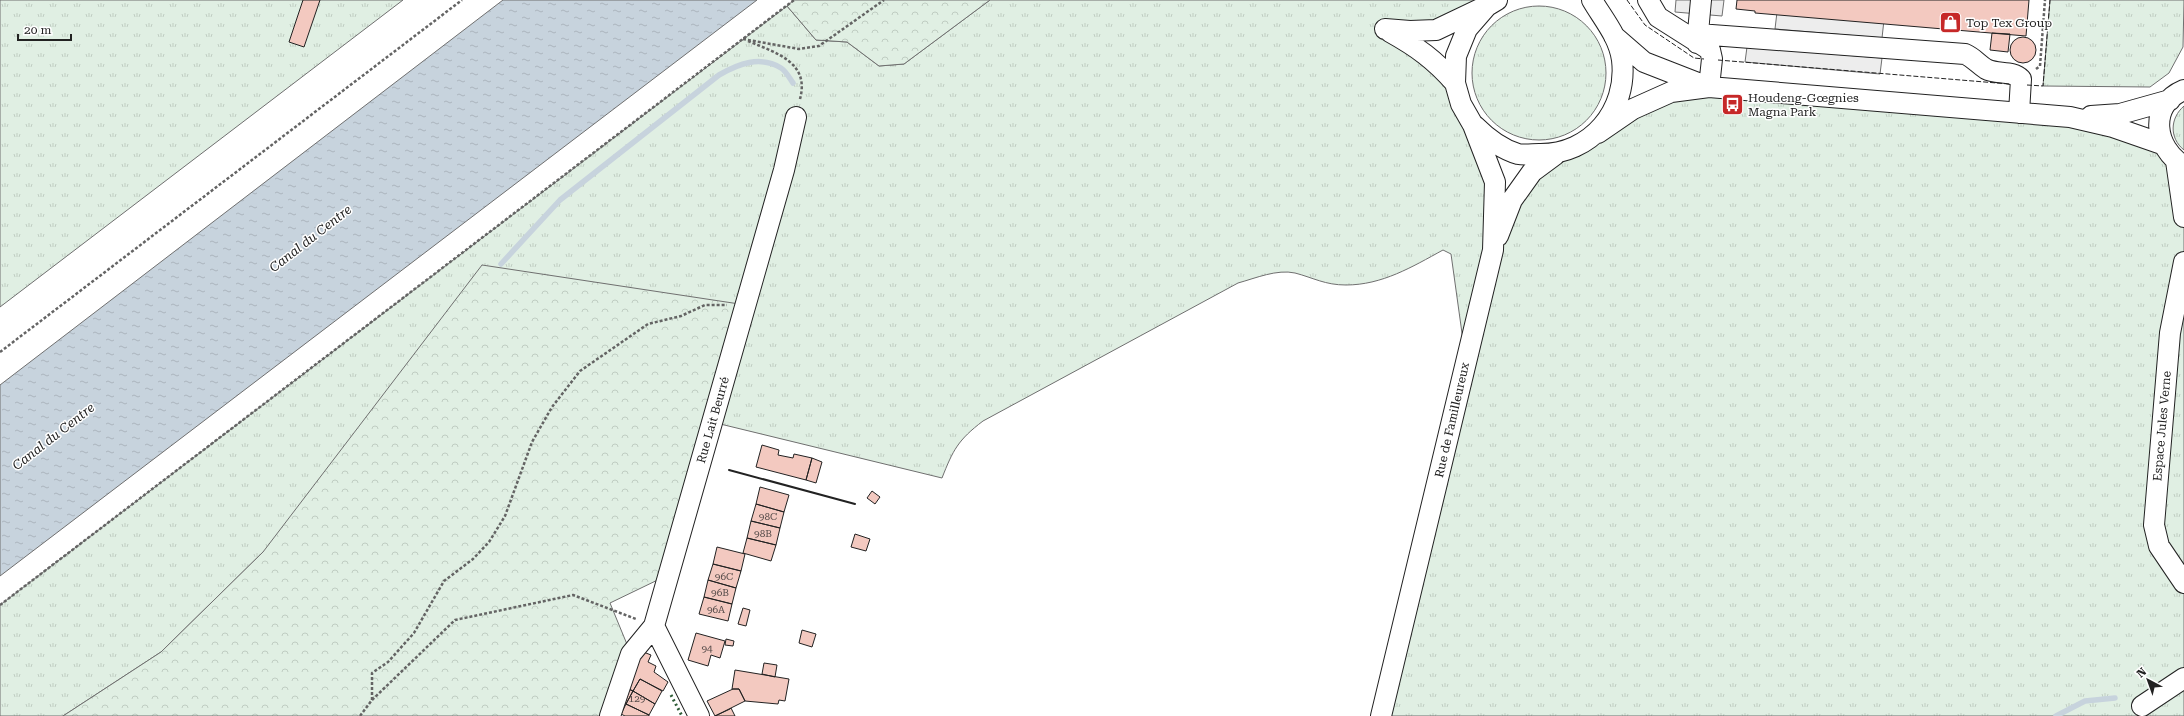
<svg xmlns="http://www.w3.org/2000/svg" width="2184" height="716" font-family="'Roboto Serif',serif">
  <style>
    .grass { fill: url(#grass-tufts); stroke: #6f6f6f }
    .forest { fill: url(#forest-crowns); stroke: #6f6f6f }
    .parking { fill: #ededed; stroke: #6f6f6f }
    .water { fill: url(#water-ripples); stroke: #6f6f6f }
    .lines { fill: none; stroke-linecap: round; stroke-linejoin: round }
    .stream { stroke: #c7d3dd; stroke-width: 5.5 }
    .building { fill: #f3c9c0; stroke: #222 }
    .minor-casing { stroke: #222; stroke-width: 22 }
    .path { stroke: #646464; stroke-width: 2.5; stroke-dasharray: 3 2; stroke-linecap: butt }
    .minor { stroke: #fff; stroke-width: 20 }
    .hedge { stroke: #2f5e38; stroke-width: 3; stroke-dasharray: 2 3; stroke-linecap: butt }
    .fence { stroke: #222; stroke-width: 1; stroke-dasharray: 5 2; stroke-linecap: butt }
    .wall { stroke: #222; stroke-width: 2 }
    .labels { text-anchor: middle; stroke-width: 3; stroke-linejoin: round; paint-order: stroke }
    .number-label { font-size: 10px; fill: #564c4a }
    .poi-label { font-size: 12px; fill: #222; stroke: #fff; text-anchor: start }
    .street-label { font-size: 12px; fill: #222; stroke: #fff }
    .water-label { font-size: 13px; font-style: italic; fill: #222; stroke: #fff }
  </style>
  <defs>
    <pattern id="grass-tufts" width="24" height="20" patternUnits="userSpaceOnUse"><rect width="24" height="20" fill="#e0efe3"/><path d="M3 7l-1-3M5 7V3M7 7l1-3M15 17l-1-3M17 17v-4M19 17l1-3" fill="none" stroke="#c0cdc2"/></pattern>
    <pattern id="forest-crowns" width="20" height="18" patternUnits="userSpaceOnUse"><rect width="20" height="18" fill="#e0efe3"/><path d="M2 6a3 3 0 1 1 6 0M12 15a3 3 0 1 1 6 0" fill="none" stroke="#c0cdc2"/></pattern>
    <pattern id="water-ripples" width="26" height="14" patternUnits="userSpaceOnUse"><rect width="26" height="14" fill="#c7d3dd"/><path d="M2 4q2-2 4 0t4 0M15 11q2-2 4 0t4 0" fill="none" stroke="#abb5bd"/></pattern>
  </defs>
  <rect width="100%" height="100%" fill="#fff"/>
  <!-- grass -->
  <path class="grass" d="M0,0H403L0,307Z
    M990,0H1497L1410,31L1437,63L1487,157L1493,248L1532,172L1671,92L2070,117L2162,144L2184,217V716H1381L1466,362L1451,254L1443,250C1412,267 1382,285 1346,285C1325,285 1314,278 1295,273C1277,269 1256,278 1238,283L983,421C958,440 953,450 942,478L712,422L263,552L161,652L63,716H0V605L787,6L816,40L847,42L879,66L904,64Z
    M2050,0H2184L2183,47L2169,73L2150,87L2043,86Z
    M1472 73a67 67 0 1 1 134 0a67 67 0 1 1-134 0Z
    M2184,106V150C2169,138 2170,118 2184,106Z"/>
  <!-- forest -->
  <path class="forest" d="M794,0H990L904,64L879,66L847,42L816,40L787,6Z
    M482,265L746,305L668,575L610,603L631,654L610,716H63L161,652L263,552Z"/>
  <!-- parking -->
  <path class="parking" d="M1676,0H1724L1722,16L1675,12Z
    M1777,12L1884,20L1882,38L1775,29Z
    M1747,47L1882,58L1880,74L1745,62Z"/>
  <!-- water -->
  <path class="water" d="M503,0H757L0,576V385Z"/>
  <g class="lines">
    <!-- stream -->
    <path class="stream" d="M501,264L560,200L719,75C738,64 760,55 781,68C786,71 790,79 793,83
      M2056,716L2085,701L2115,698"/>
  </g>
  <!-- building -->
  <path class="building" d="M303,0H320L304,47L289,42Z
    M1737,0H2029L2026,36L1755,13V11L1736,9Z
    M1992,33L2010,34L2008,52L1990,50Z
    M2010 50a13 13 0 1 1 26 0a13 13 0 1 1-26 0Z
    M762,445L779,450L778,455L793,458L794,454L812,458L806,480L756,467Z
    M812,458L822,462L816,483L806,480Z
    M760,487L789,495L784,512L756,504Z
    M872,491L880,497L875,504L867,498Z
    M756,504L784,512L780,528L751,521Z
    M751,521L780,528L776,545L747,538Z
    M855,534L870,539L866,551L851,547Z
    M747,538L776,545L771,561L743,553Z
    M717,547L745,554L741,571L713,564Z
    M713,564L741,571L736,588L708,580Z
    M708,580L736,588L732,604L704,597Z
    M704,597L732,604L728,621L699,614Z
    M743,608L750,610L746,626L738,624Z
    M802,630L816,634L812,647L799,643Z
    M696,633L725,641L720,658L711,655L708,666L688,660Z
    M726,639L734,641L733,646L725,645Z
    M641,651L651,655L648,662L656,666L654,672L668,682L663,691L640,679L633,691L624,687Z
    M764,663L777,665L775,677L762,674Z
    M735,670L789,679L785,701L779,700L778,704L745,701L739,689H732Z
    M640,679L662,691L655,704L633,691Z
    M624,687L633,691L626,704L618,700Z
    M733,689H739L745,701L715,716L707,701Z
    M633,691L655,704L649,715L626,704Z
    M626,704L649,715V716H625L621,714Z
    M731,708L735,716H715L730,709Z"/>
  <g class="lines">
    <defs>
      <path id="minor" d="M1648,0L1658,17L1710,50L1712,59L1709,87
        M1385,29L1410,31L1436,30L1480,9
        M1390,32C1417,47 1435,60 1455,83
        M1698,34L1965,54C1974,58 1978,64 1986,69C1997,75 2012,70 2021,79L2019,113
        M1614,36L1644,62L1703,85
        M1697,43L1701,0
        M2184,90C2148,105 2154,148 2184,166
        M2091,116L2120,114L2170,100
        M1475,126C1487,138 1501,149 1518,154C1524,155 1533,154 1539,154C1591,155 1628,110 1622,60C1619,37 1603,19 1592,0
        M1598,133L1633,109L1671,92L1709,87L2070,117L2113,127L2162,144
        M2176,161L2184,217
        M1498,236L1512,200L1532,172L1555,155
        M2184,262L2170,333L2154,525L2159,546L2184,583
        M2142,706L2184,678
        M610,716L631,654L654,626
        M699,716L654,626L784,170L796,117
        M1381,716L1493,250L1495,182L1473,125L1461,104L1455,83L1456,56L1467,29L1487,6L1497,0"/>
    </defs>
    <!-- minor casing -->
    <use href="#minor" class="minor-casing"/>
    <!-- path -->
    <path class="path" d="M743,39L799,49L819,46L884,0
      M748,41C776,53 810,62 800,99
      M2036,69L2040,66L2045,0
      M0,352L462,0
      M0,605L794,0
      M372,700L455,620L573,595L636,619
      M360,716L372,700V673L388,662L414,633L444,581L473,559L489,542L505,516L532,442L552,407L580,371L648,324L681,316L705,305H727"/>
    <!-- minor -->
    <use href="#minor" class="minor"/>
    <!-- hedge -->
    <path class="hedge" d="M671,695L682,716"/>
    <!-- fence -->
    <path class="fence" d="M1627,0L1645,25L1694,58L1704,59
      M1718,60L2009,84
      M2027,85L2043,86L2050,0"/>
    <!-- wall -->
    <path class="wall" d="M729,470L855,504"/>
  </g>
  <!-- icons -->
  <defs>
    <symbol id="shop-square" viewBox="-11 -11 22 22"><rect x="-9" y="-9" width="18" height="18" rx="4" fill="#c62828" stroke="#fff"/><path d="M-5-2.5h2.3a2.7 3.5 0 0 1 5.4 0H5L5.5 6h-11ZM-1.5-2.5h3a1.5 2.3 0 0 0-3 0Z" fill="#fff"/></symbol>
    <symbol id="bus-square" viewBox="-11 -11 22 22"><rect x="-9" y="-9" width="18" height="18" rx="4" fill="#c62828" stroke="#fff"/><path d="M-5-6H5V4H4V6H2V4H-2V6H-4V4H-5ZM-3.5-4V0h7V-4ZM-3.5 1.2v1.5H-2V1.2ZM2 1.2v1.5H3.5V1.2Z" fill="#fff"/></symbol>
  </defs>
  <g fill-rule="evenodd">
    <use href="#shop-square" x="1938" y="10" width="25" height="25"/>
    <use href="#bus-square" x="1720" y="92" width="25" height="25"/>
  </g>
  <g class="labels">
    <!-- number labels -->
    <g class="number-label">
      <text x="768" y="520">98C</text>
      <text x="763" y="537">98B</text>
      <text x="724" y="580">96C</text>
      <text x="720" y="596">96B</text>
      <text x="716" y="613">96A</text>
      <text x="707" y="652">94</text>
      <text x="637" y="702">129</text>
    </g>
    <!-- poi labels -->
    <g class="poi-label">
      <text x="1966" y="27">Top Tex Group</text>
      <text x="1748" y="102">Houdeng-Gœgnies<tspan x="1748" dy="14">Magna Park</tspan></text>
    </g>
    <!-- street labels -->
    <g class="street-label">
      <text transform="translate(713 420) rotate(-74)" y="4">Rue Lait Beurré</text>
      <text transform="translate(1452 420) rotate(-77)" y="4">Rue de Familleureux</text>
      <text transform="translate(2162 426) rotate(-85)" y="4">Espace Jules Verne</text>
    </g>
    <!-- water labels -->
    <g class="water-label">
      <text transform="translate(310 238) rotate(-38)" y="5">Canal du Centre</text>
      <text transform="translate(53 436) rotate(-38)" y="5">Canal du Centre</text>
    </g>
  </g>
  <!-- north arrow -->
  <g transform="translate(2148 680) rotate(319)" stroke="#ffffff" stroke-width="3" paint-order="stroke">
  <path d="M0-3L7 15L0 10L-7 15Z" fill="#222222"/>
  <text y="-6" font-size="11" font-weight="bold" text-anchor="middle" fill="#222222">N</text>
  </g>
  <!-- scale -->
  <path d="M18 34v6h53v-6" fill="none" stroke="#222222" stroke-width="2"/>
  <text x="24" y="34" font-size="12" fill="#222222" stroke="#ffffff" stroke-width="3" paint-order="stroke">20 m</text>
</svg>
